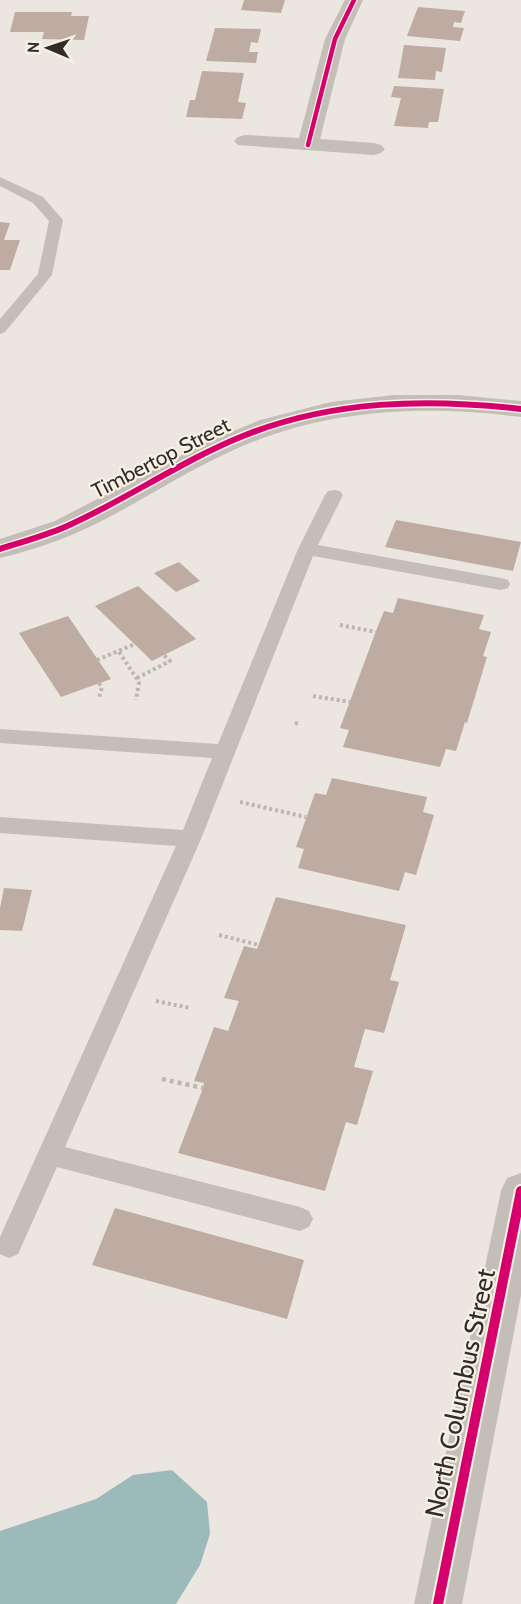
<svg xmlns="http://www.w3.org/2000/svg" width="521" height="1604" font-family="Cabin,sans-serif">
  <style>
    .water { fill: #9dbabb }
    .building { fill: #beaca2 }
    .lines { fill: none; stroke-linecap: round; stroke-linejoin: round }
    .path-far1 { stroke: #bcb6b1; stroke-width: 4; stroke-dasharray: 3 3; stroke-linecap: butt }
    .path { stroke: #bcb6b1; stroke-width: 4.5; stroke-dasharray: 4 4; stroke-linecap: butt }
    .service { fill: #c4beb8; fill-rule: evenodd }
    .minor { fill: #c4beb8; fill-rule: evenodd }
    .cycleway-far2-casing { stroke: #f8f1e6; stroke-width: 7 }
    .cycleway-far1-casing { stroke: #f8f1e6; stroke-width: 9 }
    .cycleway-casing { stroke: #f8f1e6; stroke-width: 14 }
    .cycleway-far2 { stroke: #d6006c; stroke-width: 4.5 }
    .cycleway-far1 { stroke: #d6006c; stroke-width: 6 }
    .cycleway { stroke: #d6006c; stroke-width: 10 }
    .labels { text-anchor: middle; stroke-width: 4.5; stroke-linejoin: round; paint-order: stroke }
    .street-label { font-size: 21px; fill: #342c27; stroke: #f8f1e6 }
    .near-street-label { font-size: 26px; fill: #342c27; stroke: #f8f1e6 }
  </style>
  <rect width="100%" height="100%" fill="#ebe6df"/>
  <!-- water -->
  <path class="water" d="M172,1470L207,1502L210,1534L200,1565L176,1604H0V1531L96,1499L133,1475Z"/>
  <!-- building -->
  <path class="building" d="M244,0H285L281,13L241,10Z
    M418,7L465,11L461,23L454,22L453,27L464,28L460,41L407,36Z
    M15,12H72L71,16H89L84,40L42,39L44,32H10Z
    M215,28L261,29L258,43L251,42L249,52H258L256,63L206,61Z
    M404,45L446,48L442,72L436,71L435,80L398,78Z
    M202,71L244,73L238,102L246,103L242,119L186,117L190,100H195Z
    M394,86L444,89L438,122H429L428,128L394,126L401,98L391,97Z
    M0,222L10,223L4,240H20L10,270H0Z
    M396,520L521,542L513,571L385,547Z
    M179,562L200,581L176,592L154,573Z
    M138,586L196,639L152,661L95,606Z
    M398,598L484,615L479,629L491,632L483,656L487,657L467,723L465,722L456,751L446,749L440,767L343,747L349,730L340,728L376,631L384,611L393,613Z
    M68,616L111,679L61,697L19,633Z
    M332,778L427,797L423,812L434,815L416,875L405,872L399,891L298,868L304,849L296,847L315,793L326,795Z
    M4,888L32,890L22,931L0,930V908Z
    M276,897L406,925L390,980L399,982L384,1033L365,1029L354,1067L373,1071L357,1125L346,1122L325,1191L178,1153L203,1088L204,1083L194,1081L214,1027L228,1031L239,1001L224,998L244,946L257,949Z
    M115,1208L304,1260L287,1319L92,1265Z"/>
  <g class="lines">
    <!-- path-far1 -->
    <path class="path-far1" d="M340,625L376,632
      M119,652L139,682L136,700
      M97,660L135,644
      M137,678L170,661L164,655
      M99,683L102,687L99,698
      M313,696L350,702
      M295,723L301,724
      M240,802L306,817
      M219,935L259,945
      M156,1001L190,1008"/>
    <!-- path -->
    <path class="path" d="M162,1079L203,1088"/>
    <!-- service -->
    <path class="service" d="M0,177L43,197L63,220L52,275L5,332L0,334V319L38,274L49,221L33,203L0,186Z
      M334,490L340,491L343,495L318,545L501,578L508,580L510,584L508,588L501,590L313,556L201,839L65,1147L300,1207L309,1211L313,1219L309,1227L300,1231L57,1167L18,1254L9,1258L0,1254V1237L176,846L0,833V817L183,830L212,758L0,743V729L218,744L298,549L325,495L328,491Z"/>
    <!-- minor -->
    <path class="minor" d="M345,0H363L345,39L320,139L374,143L381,145L385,149L381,153L374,155L238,145L234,141L238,137L245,135L299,138L325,39Z
      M394,395H458L521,401V417C420,404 320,409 227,453C175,477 127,511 74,534C50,544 25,552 0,558V539L55,521L207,442L260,420L331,402Z
      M521,1173V1295L462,1604H414L501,1191L507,1178Z"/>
    <defs>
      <path id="cycleway-far2" d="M308,145L335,39L354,0"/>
      <path id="cycleway-far1" d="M0,549C22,542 44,536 65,527C126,500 181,461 243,436C332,400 427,398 521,409"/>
      <path id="cycleway" d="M438,1604L521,1191"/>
    </defs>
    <!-- cycleway-far2 casing -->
    <use href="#cycleway-far2" class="cycleway-far2-casing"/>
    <!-- cycleway-far1 casing -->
    <use href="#cycleway-far1" class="cycleway-far1-casing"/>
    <!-- cycleway casing -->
    <use href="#cycleway" class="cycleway-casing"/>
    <!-- cycleway-far2 -->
    <use href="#cycleway-far2" class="cycleway-far2"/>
    <!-- cycleway-far1 -->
    <use href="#cycleway-far1" class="cycleway-far1"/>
    <!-- cycleway -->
    <use href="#cycleway" class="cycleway"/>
  </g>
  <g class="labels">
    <!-- street labels -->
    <g class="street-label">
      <text transform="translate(161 458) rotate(-27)" y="7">Timbertop Street</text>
    </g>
    <!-- near-street labels -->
    <g class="near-street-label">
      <text transform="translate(460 1393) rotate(-78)" y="9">North Columbus Street</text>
    </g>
  </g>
  <!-- north arrow -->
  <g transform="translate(48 48) rotate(272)" stroke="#f8f1e6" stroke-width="4.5" paint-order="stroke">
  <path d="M0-4.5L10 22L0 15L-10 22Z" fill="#342c27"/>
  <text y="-9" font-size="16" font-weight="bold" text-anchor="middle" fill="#342c27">N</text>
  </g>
</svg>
